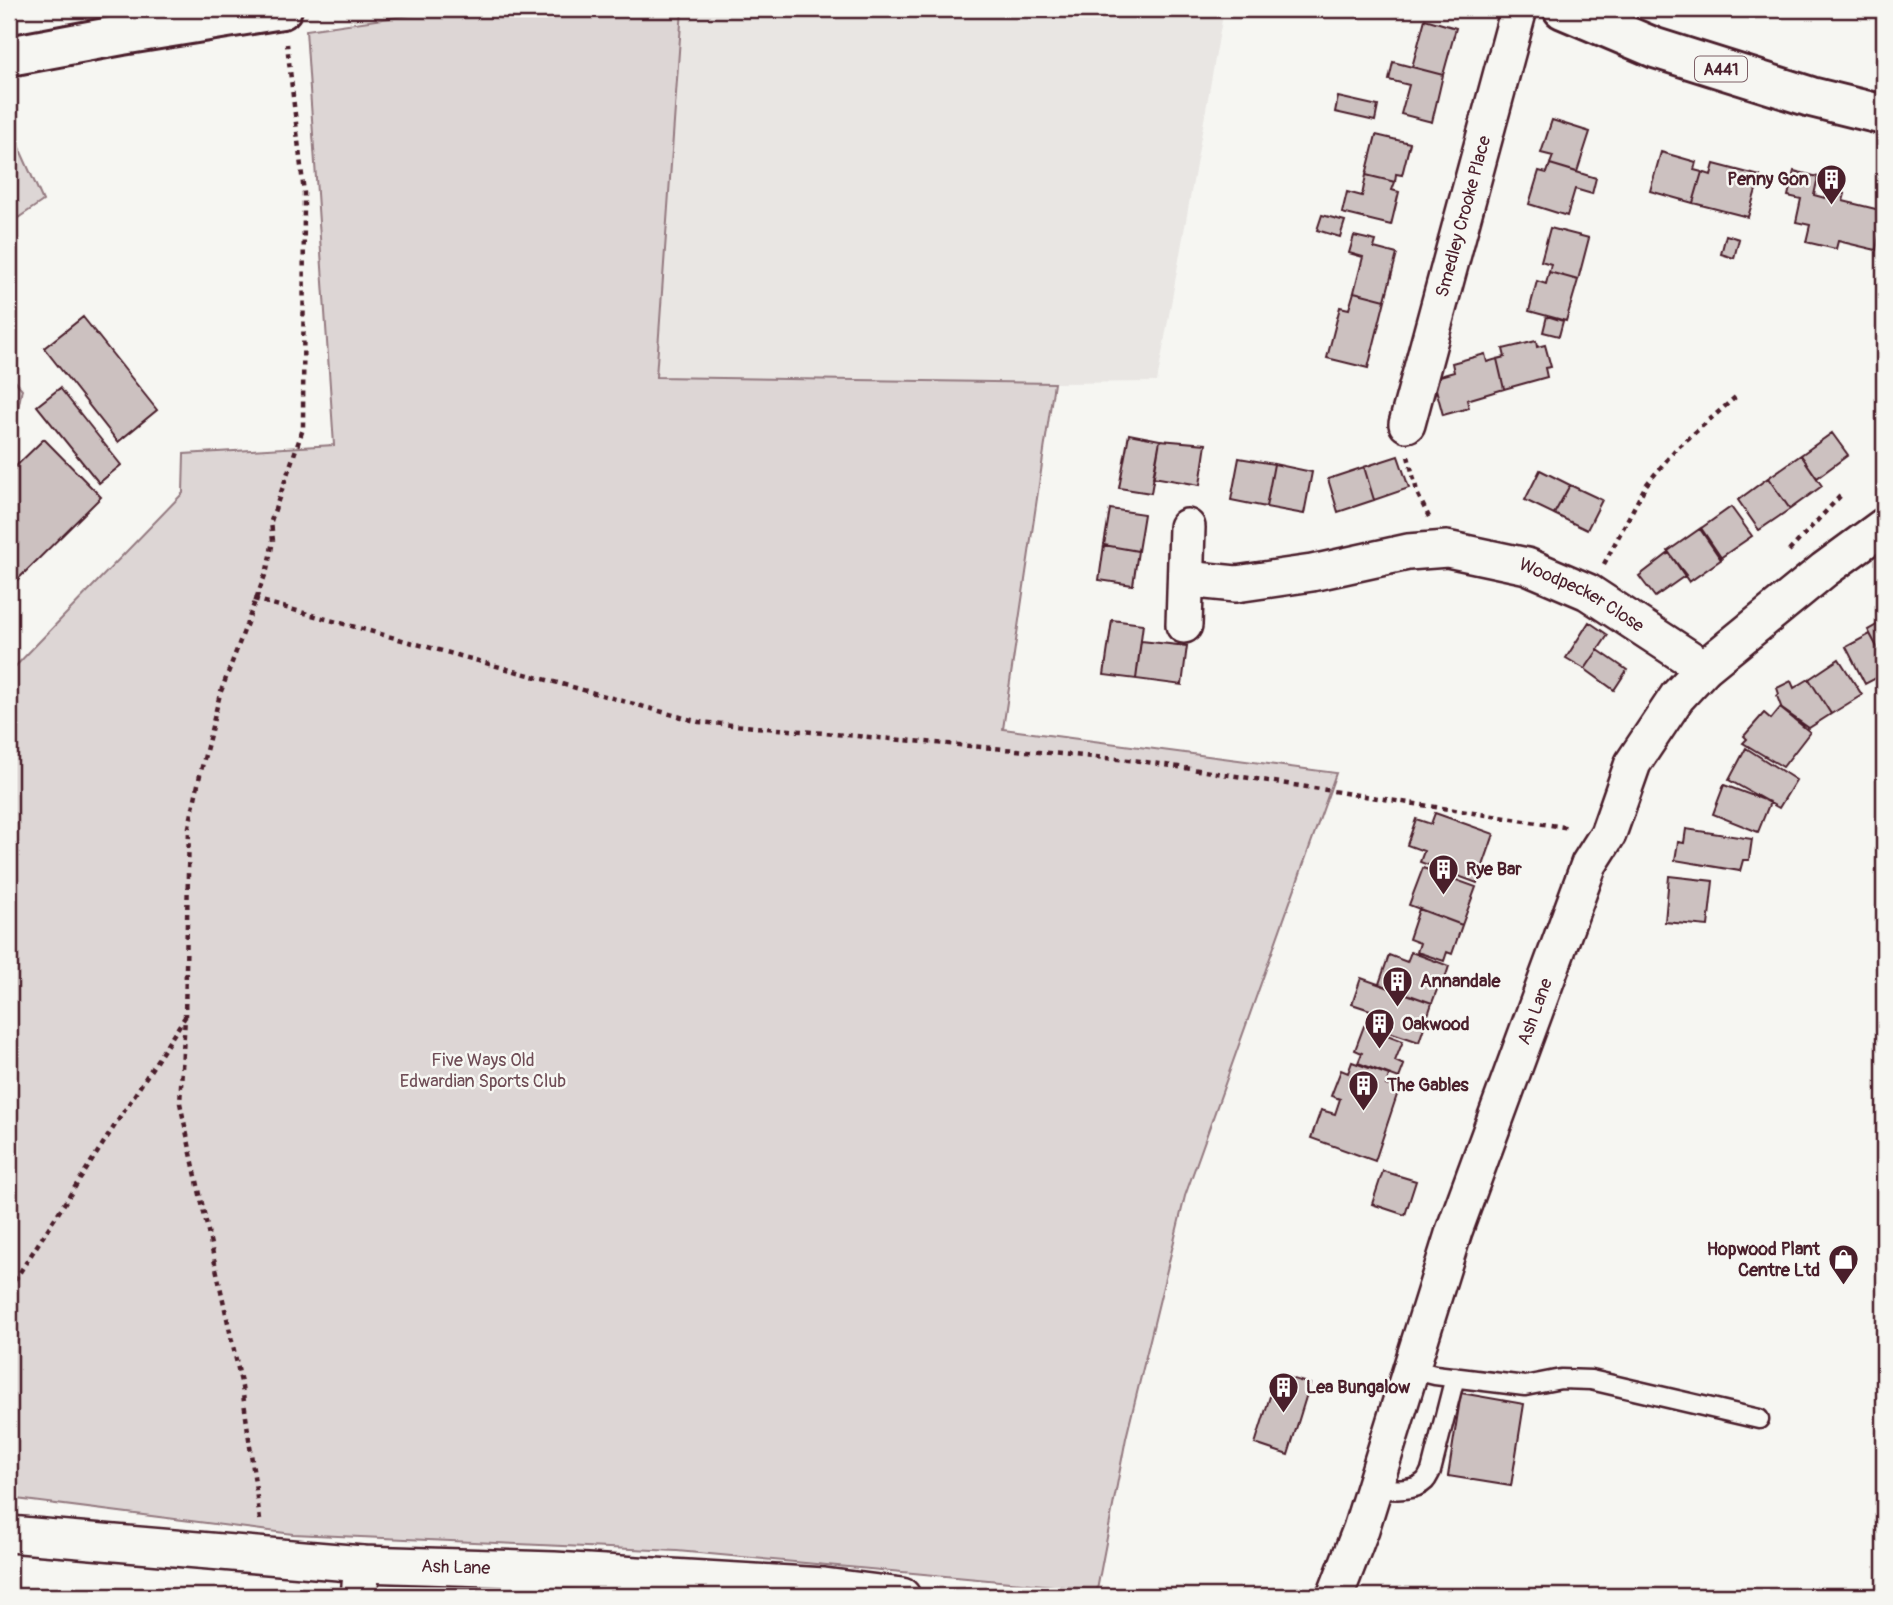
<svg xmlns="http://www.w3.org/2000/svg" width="1893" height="1605" font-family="Pangolin,sans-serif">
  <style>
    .built { fill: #e9e6e3 }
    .green { fill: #ddd6d5; stroke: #947a80; stroke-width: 2 }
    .building { fill: #ccc1c0; stroke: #4a1f2b; stroke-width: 2 }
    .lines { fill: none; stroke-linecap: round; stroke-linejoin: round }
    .service-casing { stroke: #4a1f2b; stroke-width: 23 }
    .minor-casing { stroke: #4a1f2b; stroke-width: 40 }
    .trunk-casing { stroke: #4a1f2b; stroke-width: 44 }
    .path { stroke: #4a1f2b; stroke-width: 4.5; stroke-dasharray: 5 5; stroke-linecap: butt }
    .service { stroke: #f6f6f2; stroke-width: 18 }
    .minor { stroke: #f6f6f2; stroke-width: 35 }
    .trunk { stroke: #f6f6f2; stroke-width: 38 }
    .labels { text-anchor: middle; stroke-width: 5; stroke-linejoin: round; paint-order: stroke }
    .shield { fill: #f6f6f2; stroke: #7e6067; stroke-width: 2 }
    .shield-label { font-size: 16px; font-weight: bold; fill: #4a1f2b }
    .poi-label { font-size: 18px; font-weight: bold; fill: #4a1f2b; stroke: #f6f6f2; text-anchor: start }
    .street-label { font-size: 18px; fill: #4a1f2b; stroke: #f6f6f2 }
    .park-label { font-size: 18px; fill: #6f4d56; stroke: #f6f6f2 }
  </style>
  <rect width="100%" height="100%" fill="#f6f6f2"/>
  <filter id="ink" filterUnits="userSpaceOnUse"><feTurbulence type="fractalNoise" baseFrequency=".0143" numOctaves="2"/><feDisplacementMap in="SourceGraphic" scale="14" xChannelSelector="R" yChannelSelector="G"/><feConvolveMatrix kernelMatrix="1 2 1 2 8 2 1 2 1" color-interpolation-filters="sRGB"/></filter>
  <g filter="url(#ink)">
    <!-- built -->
    <path class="built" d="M682,9H1224L1157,382L1054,383L656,378Z"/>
    <!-- green -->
    <path class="green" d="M452,9H682L656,377L1054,383L1003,729L1336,773L1185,1196L1126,1438L1097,1590L677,1551L293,1534L9,1498V673L183,493L184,454L334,445L306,30Z
      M9,125L43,201L9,224Z
      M9,374L22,389L9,453Z"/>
    <!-- building -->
    <path class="building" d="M1425,19L1456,28L1443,75L1412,67Z
      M1393,62L1443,75L1432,122L1401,114L1409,85L1389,80Z
      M1338,97L1378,106L1375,121L1335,112Z
      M1552,120L1590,132L1577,172L1550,164L1553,156L1541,153Z
      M1376,135L1410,143L1402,175L1396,174L1395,182L1366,175Z
      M1661,152L1696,162L1694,170L1702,172L1693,203L1650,191Z
      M1550,164L1596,178L1592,194L1575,189L1567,216L1529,204L1539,171L1547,173Z
      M1714,164L1760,176L1748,217L1693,203L1702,172L1711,175Z
      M1794,171L1818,177L1814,195L1825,198L1828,190L1845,194L1843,201L1884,211L1876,250L1838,241L1836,249L1806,242L1810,225L1796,222L1801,199L1788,196Z
      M1366,175L1395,182L1392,190L1399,192L1391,225L1342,213L1347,192L1362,196Z
      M1322,215L1345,221L1340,237L1317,230Z
      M1550,228L1589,238L1578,280L1549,272L1551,264L1541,261Z
      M1726,235L1739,239L1734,258L1721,254Z
      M1354,236L1376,241L1374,248L1397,254L1385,300L1354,292L1363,257L1349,253Z
      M1549,272L1578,280L1566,321L1529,311L1537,281L1546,284Z
      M1354,292L1385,300L1368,368L1327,358L1340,307L1349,309Z
      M1547,316L1563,321L1559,336L1543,332Z
      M83,317L157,410L118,442L44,348Z
      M1536,341L1537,347L1545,345L1551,367L1545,368L1547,377L1504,389L1497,359L1505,357L1503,349Z
      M1485,354L1487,362L1497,359L1504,389L1467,400L1469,408L1443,415L1433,378L1454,372L1452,363Z
      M60,388L121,465L99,483L37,406Z
      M1832,433L1848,455L1817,478L1801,455Z
      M1129,434L1160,440L1151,493L1119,488Z
      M44,439L101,497L9,588V473Z
      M1160,440L1206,444L1200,485L1153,477Z
      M1801,455L1822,486L1790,509L1768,478Z
      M1398,456L1409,488L1374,500L1364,467Z
      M1239,458L1274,464L1266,507L1231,500Z
      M1274,464L1312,472L1304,514L1266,507Z
      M1364,467L1374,500L1338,512L1328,479Z
      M1540,470L1570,485L1554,514L1525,500Z
      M1768,478L1790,509L1759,530L1738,500Z
      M1570,485L1602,500L1587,530L1554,514Z
      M1731,507L1752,536L1720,558L1700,529Z
      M1110,509L1144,514L1138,551L1104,545Z
      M1701,528L1722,559L1689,582L1668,551Z
      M1104,545L1138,551L1133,585L1099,580Z
      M1669,553L1686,575L1655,597L1639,576Z
      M1112,620L1143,624L1136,679L1104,675Z
      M1884,621V660L1868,630Z
      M1589,622L1608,635L1585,669L1566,658Z
      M1870,634L1884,660V674L1865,684L1846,647Z
      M1141,641L1187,646L1182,685L1136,679Z
      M1598,650L1627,670L1614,690L1585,669Z
      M1839,659L1862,695L1831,714L1809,679Z
      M1809,679L1831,714L1809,728L1782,709L1777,696L1779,694L1777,688L1791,681L1794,688Z
      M1780,708L1810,732L1783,767L1743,743L1747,739L1744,736L1764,713L1771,719Z
      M1746,748L1796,780L1779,808L1729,780Z
      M1724,785L1770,802L1758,832L1713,814Z
      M1435,813L1494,834L1477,883L1420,862L1424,851L1407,845L1416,819L1431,824Z
      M1686,829L1752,839L1749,860H1743L1740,871L1675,860L1678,842L1684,843Z
      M1423,868L1476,887L1462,925L1409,905Z
      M1669,876L1713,881L1708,926L1665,922Z
      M1419,909L1462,925L1452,954L1447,952L1444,961L1417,952L1420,943L1409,939Z
      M1411,952L1449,966L1442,988L1438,987L1432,1003L1379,984L1389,955L1407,962Z
      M1361,978L1432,1003L1419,1042L1372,1026L1376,1012L1352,1004Z
      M1364,1026L1403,1041L1395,1061L1404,1065L1399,1078L1358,1063L1362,1053L1355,1050Z
      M1352,1062L1389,1075L1386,1085L1399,1089L1375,1161L1311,1138L1321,1110L1335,1114L1340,1099L1331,1096L1341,1070L1348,1073Z
      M1383,1171L1416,1181L1405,1215L1372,1204Z
      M1277,1374L1310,1384L1288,1455L1255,1444Z
      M1461,1393L1524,1404L1511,1486L1448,1476Z"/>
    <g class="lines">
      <defs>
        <path id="service" d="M1410,1369L1435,1375L1525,1386L1561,1379L1591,1380L1759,1419
          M1374,1488C1389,1489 1413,1493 1425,1481C1428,1478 1429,1474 1431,1471L1455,1377"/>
        <g id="minor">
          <path id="s1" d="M1407,424L1519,9"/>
          <path id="s2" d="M1186,579L1236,584L1312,573L1408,552L1447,549L1527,566L1588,592L1704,668"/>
          <path d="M1184,625L1187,527"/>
          <path id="s3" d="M9,1534L362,1564L554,1570L824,1586L902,1596"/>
          <path d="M359,1596L362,1564"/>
          <path id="s4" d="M1335,1596L1361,1529L1454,1231L1589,864L1608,834L1633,763L1677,697L1704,668L1824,570L1884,526"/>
        </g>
        <path id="trunk" d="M1563,9L1655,48L1811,97L1884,115
          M9,56L122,35L282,9"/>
      </defs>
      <!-- service casing -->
      <use href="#service" class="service-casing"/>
      <!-- minor casing -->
      <use href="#minor" class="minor-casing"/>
      <!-- trunk casing -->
      <use href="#trunk" class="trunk-casing"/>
      <!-- path -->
      <path class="path" d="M1408,456L1418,495L1429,517
        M1789,551L1843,493
        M1604,564L1646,485L1675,450L1739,394
        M254,599L699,722L1140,761L1570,828
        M9,1289L185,1017
        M260,1520L242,1387L180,1103L185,1017L189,827L200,775L220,694L267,570L273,541L271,521L303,429L304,193L287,44"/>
      <!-- service -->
      <use href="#service" class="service"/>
      <!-- minor -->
      <use href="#minor" class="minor"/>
      <!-- trunk -->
      <use href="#trunk" class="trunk"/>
    </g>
  </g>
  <!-- icons -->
  <defs>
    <symbol id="building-pin" viewBox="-11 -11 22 30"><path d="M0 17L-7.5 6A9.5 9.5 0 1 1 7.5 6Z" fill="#4a1f2b" stroke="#f6f6f2"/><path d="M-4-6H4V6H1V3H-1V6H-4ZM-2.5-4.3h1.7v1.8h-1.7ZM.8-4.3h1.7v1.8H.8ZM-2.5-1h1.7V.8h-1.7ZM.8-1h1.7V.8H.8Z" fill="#fff"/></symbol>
    <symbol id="shop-pin" viewBox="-11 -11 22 30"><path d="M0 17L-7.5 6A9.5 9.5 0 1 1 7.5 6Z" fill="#4a1f2b" stroke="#f6f6f2"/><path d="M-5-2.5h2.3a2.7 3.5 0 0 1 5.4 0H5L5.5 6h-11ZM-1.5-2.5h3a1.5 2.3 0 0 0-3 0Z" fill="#fff"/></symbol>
  </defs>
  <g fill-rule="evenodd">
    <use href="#building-pin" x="1814" y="162" width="35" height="47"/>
    <use href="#building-pin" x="1426" y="852" width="35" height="47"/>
    <use href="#building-pin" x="1380" y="964" width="35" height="47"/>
    <use href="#building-pin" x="1362" y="1006" width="35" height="47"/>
    <use href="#building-pin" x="1346" y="1068" width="35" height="47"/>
    <use href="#shop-pin" x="1826" y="1242" width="35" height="47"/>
    <use href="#building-pin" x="1266" y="1370" width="35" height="47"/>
  </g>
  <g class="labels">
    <!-- shield labels -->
    <rect class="shield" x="1695" y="56.5" width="52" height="25" rx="5"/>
    <g class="shield-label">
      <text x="1721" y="75">A441</text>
    </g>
    <!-- poi labels -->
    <g class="poi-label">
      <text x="1809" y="185" text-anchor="end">Penny Gon</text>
      <text x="1466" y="875">Rye Bar</text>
      <text x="1420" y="987">Annandale</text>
      <text x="1402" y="1030">Oakwood</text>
      <text x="1387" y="1091">The Gables</text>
      <text x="1820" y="1255" text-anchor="end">Hopwood Plant<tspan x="1820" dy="21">Centre Ltd</tspan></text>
      <text x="1306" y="1393">Lea Bungalow</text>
    </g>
    <!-- street labels -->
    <g class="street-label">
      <text dy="6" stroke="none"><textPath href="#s1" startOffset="215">Smedley Crooke Place</textPath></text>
      <text dy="6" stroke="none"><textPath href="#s2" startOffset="408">Woodpecker Close</textPath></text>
      <text dy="6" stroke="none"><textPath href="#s4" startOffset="618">Ash Lane</textPath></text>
      <text dy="6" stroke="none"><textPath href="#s3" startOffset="448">Ash Lane</textPath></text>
    </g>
    <!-- park labels -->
    <g class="park-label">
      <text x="483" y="1066">Five Ways Old<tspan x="483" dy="21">Edwardian Sports Club</tspan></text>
    </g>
  </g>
  <!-- margin -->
  <rect width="1893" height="1605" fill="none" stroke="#f6f6f2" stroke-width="35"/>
  <rect x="18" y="18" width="1858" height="1570" fill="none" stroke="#4a1f2b" stroke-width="2.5" filter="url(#ink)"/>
</svg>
